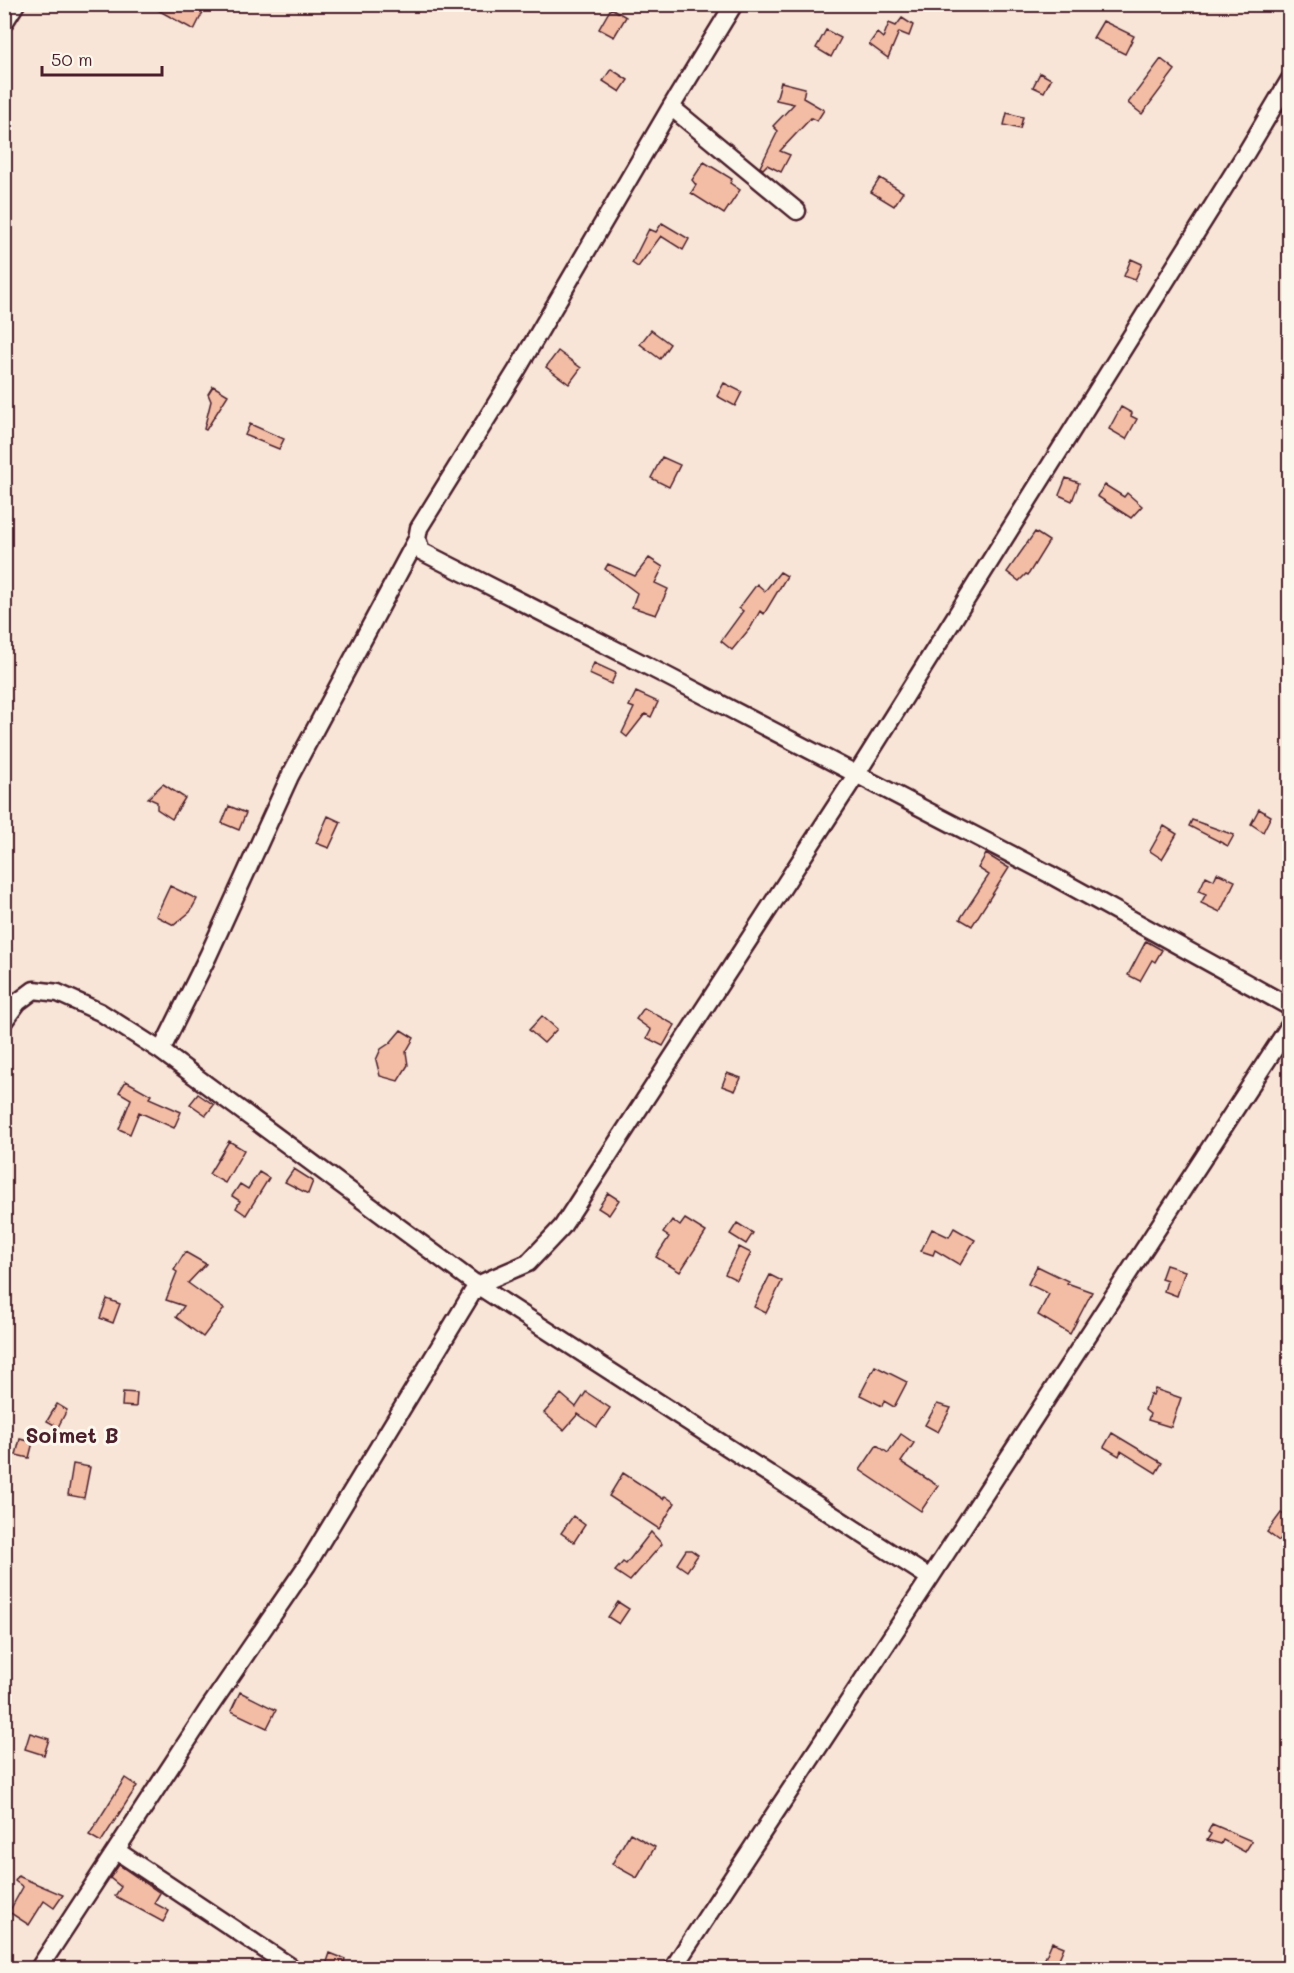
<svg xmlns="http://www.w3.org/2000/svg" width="1294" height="1973" font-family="Mali,sans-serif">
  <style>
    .building { fill: #f2bca5; stroke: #4a1f2b; stroke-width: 1.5 }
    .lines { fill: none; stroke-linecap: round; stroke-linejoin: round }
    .street-casing { stroke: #4a1f2b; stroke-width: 21 }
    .street { stroke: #fbf7ec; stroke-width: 16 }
    .labels { text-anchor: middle; stroke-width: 6; stroke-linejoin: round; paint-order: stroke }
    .quarter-label { font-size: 21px; font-weight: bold; fill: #4a1f2b; stroke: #fbf7ec }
  </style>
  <rect width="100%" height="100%" fill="#f8e5d7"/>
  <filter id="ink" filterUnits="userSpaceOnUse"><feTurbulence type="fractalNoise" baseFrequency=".0167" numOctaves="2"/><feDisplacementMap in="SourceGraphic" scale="12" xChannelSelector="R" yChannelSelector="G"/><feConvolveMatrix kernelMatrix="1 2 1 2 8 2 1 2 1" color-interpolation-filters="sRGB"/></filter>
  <g filter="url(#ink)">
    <!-- building -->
    <path class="building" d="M147,4H207L194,30Z
      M611,8L626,17L614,37L599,29Z
      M902,18L913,25L909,36L899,32L888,58L869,44L877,33L883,38L889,23L896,26Z
      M1103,21L1134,36L1125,54L1093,38Z
      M826,30L841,38L831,57L816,48Z
      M1161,59L1175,70L1142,114L1128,103Z
      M611,69L628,80L620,92L603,81Z
      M1040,73L1051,79L1044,92L1033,87Z
      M781,82L805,88L803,98L824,110L817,121L811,118L780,151L790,155L781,172L767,165L763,169L760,167L778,131L773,126L794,104L776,100Z
      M1007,113L1023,117L1020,129L1004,125Z
      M704,162L732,179L730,183L740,190L724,214L691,193L696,185L692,180Z
      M880,178L903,192L894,206L871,192Z
      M662,223L689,239L683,250L661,236L638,267L632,263L649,229L656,232Z
      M1131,259L1142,264L1135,280L1124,276Z
      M651,330L670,344L660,359L640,344Z
      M558,351L581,368L569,384L546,367Z
      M724,383L742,392L735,406L717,396Z
      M213,386L228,395L206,430L204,429L211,401L208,394Z
      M1121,407L1132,413L1131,416L1137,419L1126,439L1109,429Z
      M250,424L284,439L279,449L245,435Z
      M662,457L680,465L669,487L651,478Z
      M1066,478L1079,483L1072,501L1059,495Z
      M1105,485L1124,497L1127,493L1142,506L1131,518L1097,496Z
      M1035,532L1049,541L1028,575L1026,574L1019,581L1007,572Z
      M649,558L663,567L655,583L668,589L656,615L632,607L637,593L605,569L608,564L635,576Z
      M780,572L787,576L764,614L760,611L751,627L732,650L721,641L743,611L739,608L757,584L765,591Z
      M594,663L616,673L611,684L589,674Z
      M636,692L658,702L651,717L645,714L627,737L622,733L634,708L629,706Z
      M163,784L185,798L172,819L157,809V802L148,798Z
      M229,806L246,813L239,830L222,823Z
      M1259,809L1271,816L1263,832L1251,824Z
      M328,816L341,822L329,848L316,843Z
      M1192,820L1234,835L1228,846L1189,826Z
      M1164,826L1177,834L1162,859L1150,851Z
      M986,854L1009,868L972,926L960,919L989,875L978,868Z
      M1217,873L1235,881L1220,912L1201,903L1206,894L1199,891L1206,876L1214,880Z
      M170,886L197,899L190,912L174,925L156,916Z
      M1146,941L1162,950L1155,962L1152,960L1140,981L1128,975Z
      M644,1008L675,1025L663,1046L647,1038L651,1030L636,1019Z
      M542,1016L557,1029L544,1043L529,1030Z
      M401,1030L414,1038L406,1052L408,1065L398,1081L380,1076L376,1060L381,1049L390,1043Z
      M727,1073L741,1078L735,1091L722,1086Z
      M126,1081L151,1095L149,1098L181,1112L174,1128L139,1112L130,1134L119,1129L131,1099L119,1092Z
      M198,1094L214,1105L206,1115L190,1104Z
      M229,1141L244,1150L225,1183L209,1174Z
      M294,1169L313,1181L308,1194L285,1182Z
      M259,1172L269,1178L246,1215L236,1208L240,1201L232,1196L240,1184L248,1189Z
      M608,1193L619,1200L609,1215L598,1208Z
      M685,1219L706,1232L680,1272L656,1257L669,1237L663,1233L672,1220L680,1226Z
      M737,1223L753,1233L746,1244L730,1234Z
      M954,1228L975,1240L960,1265L935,1250L933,1255L921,1251L932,1229L949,1237Z
      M739,1247L751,1253L737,1280L725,1274Z
      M185,1252L206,1264L188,1283L224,1309L203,1337L176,1317L184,1306L166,1300L177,1272L174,1270Z
      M1166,1265L1185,1271L1177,1296L1164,1291L1167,1281L1161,1279Z
      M1037,1266L1068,1281L1067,1283L1092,1292L1070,1334L1038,1315L1049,1294L1028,1284Z
      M770,1275L782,1281L766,1313L754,1307Z
      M107,1299L120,1304L113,1323L100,1318Z
      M875,1366L907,1382L894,1407L884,1401L882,1406L860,1395Z
      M1155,1389L1181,1398L1171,1427L1148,1420L1150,1414L1145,1410L1150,1394L1153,1395Z
      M123,1392L137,1393L136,1407L122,1406Z
      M586,1392L610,1408L597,1427L578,1414L564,1430L544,1413L561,1394L576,1407Z
      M57,1404L67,1410L58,1427L47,1421Z
      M937,1404L951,1408L938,1432L925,1425Z
      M1112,1433L1162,1463L1156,1473L1121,1451L1119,1456L1104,1447Z
      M901,1434L914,1443L901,1462L938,1486L921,1511L860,1470L877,1445L888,1453Z
      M20,1439L33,1442L29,1458L16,1455Z
      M73,1464L90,1467L84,1498L68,1495Z
      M623,1473L663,1499L665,1496L675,1503L659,1529L609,1496Z
      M1281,1513L1290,1519V1526L1279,1541L1267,1532Z
      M573,1516L585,1525L574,1542L561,1533Z
      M651,1532L662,1544L630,1581L615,1571L623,1562L626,1564Z
      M686,1550H691L698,1555L687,1571L677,1564Z
      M618,1602L629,1609L619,1624L608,1617Z
      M240,1692L276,1710L267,1728L231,1711Z
      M30,1733L49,1739L44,1755L25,1749Z
      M125,1778L137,1786L101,1842L89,1835Z
      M1212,1824L1252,1841L1245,1852L1223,1840L1221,1844L1207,1840L1211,1834L1208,1832Z
      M630,1833L655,1847L637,1878L612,1864Z
      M119,1865L160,1893L154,1903L169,1911L163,1922L115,1896L121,1887L110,1878Z
      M18,1876L63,1895L54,1908L44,1901L29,1925L9,1912L23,1887L15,1881Z
      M1052,1942L1064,1947L1055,1968H1041Z
      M330,1953L345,1959L342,1968H325Z"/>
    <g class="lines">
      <defs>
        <path id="street" d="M734,4L671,107L517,370L419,528L417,539L421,551L667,676L1049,874L1290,1007
          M4,23L16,4
          M671,107L797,211
          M417,539L290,776L208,956L161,1051L477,1285L930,1578
          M4,1021L18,1002L34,990L58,993L100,1012L161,1051
          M117,1851L291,1967
          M39,1968L209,1708L307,1565L477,1285L528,1263L562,1227L856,775L1246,153L1290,79
          M673,1968L930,1578L1290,1025"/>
      </defs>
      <!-- street casing -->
      <use href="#street" class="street-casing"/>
      <!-- street -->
      <use href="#street" class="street"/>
    </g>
  </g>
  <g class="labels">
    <!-- quarter labels -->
    <g class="quarter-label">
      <text x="72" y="1443">Soimet B</text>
    </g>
  </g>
  <!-- margin -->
  <rect width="1294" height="1973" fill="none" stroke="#fbf7ec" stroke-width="24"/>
  <rect x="12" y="12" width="1270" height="1949" fill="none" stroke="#4a1f2b" stroke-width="2" filter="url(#ink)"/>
  <!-- scale -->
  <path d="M42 66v9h120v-9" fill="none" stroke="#4a1f2b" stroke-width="3"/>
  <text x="51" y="66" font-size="18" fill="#4a1f2b" stroke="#fbf7ec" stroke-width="4.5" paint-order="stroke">50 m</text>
</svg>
